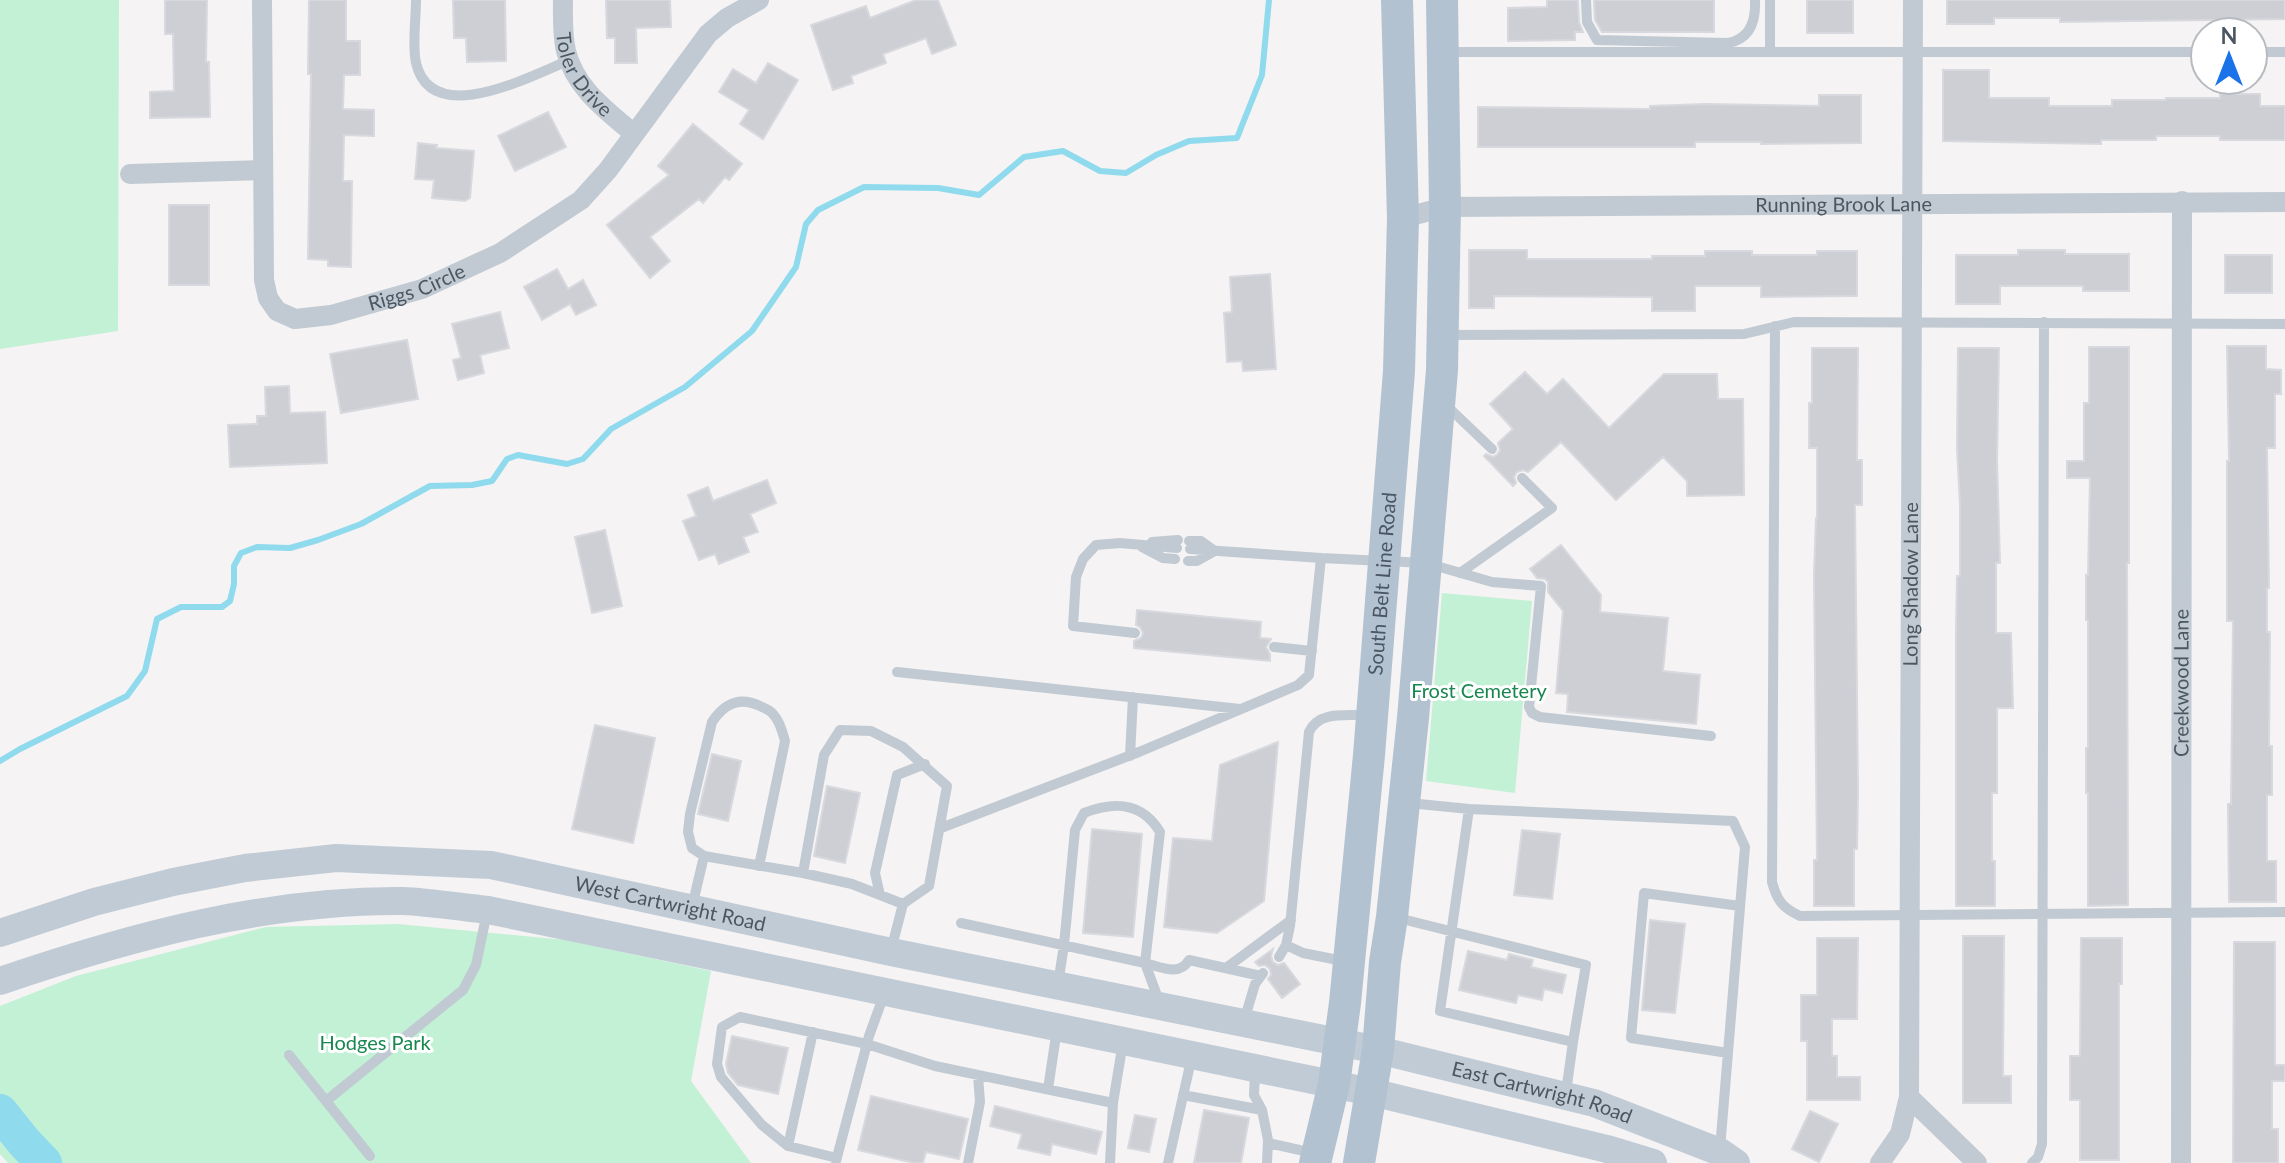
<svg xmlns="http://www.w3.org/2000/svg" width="2285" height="1163" font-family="Lato,sans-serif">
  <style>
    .green { fill: #c3f1d5 }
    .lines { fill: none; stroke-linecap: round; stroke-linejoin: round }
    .stream { stroke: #90daee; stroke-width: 6 }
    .river { stroke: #90daee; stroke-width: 36 }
    .building { fill: #cdcfd5; stroke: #d7d9de; stroke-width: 2 }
    .lane { stroke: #c1cad2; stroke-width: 10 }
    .street { stroke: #c1cad2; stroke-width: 20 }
    .secondary { stroke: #c1cbd6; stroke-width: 28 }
    .primary { stroke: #b3c2d1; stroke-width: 32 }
    .labels { text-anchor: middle; stroke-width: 6; stroke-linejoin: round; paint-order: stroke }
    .street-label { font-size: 20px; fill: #4a5661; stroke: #fff }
    .park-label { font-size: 20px; fill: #17864f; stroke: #fff }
  </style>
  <rect width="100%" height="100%" fill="#f5f3f3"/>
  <!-- green -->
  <path class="green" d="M0,0H119L118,331L0,349Z
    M1442,593L1532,601L1515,793L1426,781Z
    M398,924L566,940L711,971L691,1081L751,1163H8L0,1154V1006L76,976L266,927Z"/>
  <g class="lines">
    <!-- stream -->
    <path class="stream" d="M0,761L20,749L127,696L145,671L157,619L181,607H222L230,601L234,584V566L241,553L257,547L290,548L318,540L361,524L430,486L472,485L492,481L507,459L518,455L567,464L583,459L611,429L685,387L752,331L796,267L806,224L818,210L864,187L938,188L979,195L1024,157L1063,151L1100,171L1126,173L1156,155L1189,141L1237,138L1262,75L1269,0"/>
    <!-- river -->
    <path class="river" d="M0,1112L24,1142L44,1163"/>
  </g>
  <!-- building -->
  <path class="building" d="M165,0H207L206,62H209L210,117L150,118V92L174,91L173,34H165Z
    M309,0H346V41H360V75H344L343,109L374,110V136L344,135L343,181H352L351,267L328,266V260L308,259L311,74H308Z
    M453,0H505L506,61L467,62L466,38H454Z
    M606,0H670L671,27L636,28L637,63H615V38H607Z
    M916,0H938L956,45L932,54L926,38L883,54L886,63L851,76L853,83L833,90L811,25L866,6L870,18Z
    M1547,0H1578L1579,22L1583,32H1575V40L1508,41V8L1547,7Z
    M1594,0H1714V32H1602L1595,20Z
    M1807,0H1853V33H1807Z
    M1947,0H2285V19L2060,22V18H1994V24H1947Z
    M768,63L798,80L763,139L740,124L749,110L719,92L733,69L756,83Z
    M1943,70H1989V98H2049V106H2112V100H2166V98H2220V94H2260V106H2285V140H2220V136H2156V140H2101V144L1943,141Z
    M1819,95H1861V143L1761,144V142H1695V147H1478V107L1650,109V106L1705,104L1819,106Z
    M548,112L566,147L515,171L498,136Z
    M693,124L742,164L729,180L725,177L703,203L699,199L650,237L670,261L650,278L607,225L669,175L658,166Z
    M418,143L437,145L436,148L474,151L470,198L465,201L432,198L434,180L415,179Z
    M169,205H209V285H169Z
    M1469,250H1527V259H1652V256H1705V251H1752V255H1817V251H1857V296L1761,297V286H1695V311H1652V297L1494,296V308H1469Z
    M2018,250H2065V254H2129V291H2083V286H2000V304H1956V255H2018Z
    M2225,255H2272V293H2225Z
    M557,269L568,289L583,280L596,305L576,315L570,304L542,320L524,287Z
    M1270,274L1276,369L1243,371L1242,361L1227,362L1224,313L1232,312L1230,277Z
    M500,312L509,348L480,355L484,373L458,380L453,360L461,358L452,324Z
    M407,340L418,399L341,413L330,354Z
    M2227,346H2266V369L2281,370V394H2275V448H2267L2269,588H2267V632H2270L2269,746H2272V795H2267V861H2276V902H2229L2228,804H2231L2233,621H2227V461H2229Z
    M2089,347H2129V563H2127L2128,905L2088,906V793H2086V748H2088V620H2086V575H2088L2090,478H2067V461H2084V403H2089Z
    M1812,348H1858L1857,460H1862V505H1855L1858,793L1857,849H1854V906H1814V860H1817L1814,575L1816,518H1817V448H1809V403H1812Z
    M1958,348H1999L1997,460L2000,563H1996V633H2011L2013,708H1997V793H1992V861H1995V906H1956V632L1957,576H1960V505L1957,448Z
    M1525,372L1547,394L1563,379L1609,428L1664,374H1717L1718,399H1743L1744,495L1687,496V481L1663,457L1616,500L1561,442L1528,472L1523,470L1517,472L1514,477L1516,483L1513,486L1484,456L1486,454L1493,457L1497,455L1500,450L1498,443L1513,429L1490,404Z
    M289,386L290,413L325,412L327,463L230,467L228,425L257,424V416H266L265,387Z
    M767,480L776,503L750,514L758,532L743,537L749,552L719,564L715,554L699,560L683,521L696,516L688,495L708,487L713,501Z
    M605,530L622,606L592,613L575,537Z
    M1561,545L1601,595L1600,612L1668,618L1663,671L1700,675L1696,724L1567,712L1568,694L1556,693L1563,611L1548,592V582L1545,579L1537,578L1530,569Z
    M1137,610L1261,622L1260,638L1271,639L1266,647L1270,654V661L1134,648V641L1141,638L1143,633L1140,627L1136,625Z
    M595,725L655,738L633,843L572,829Z
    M1278,742L1264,901L1217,933L1164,927L1173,838L1212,841L1220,765Z
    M712,754L741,761L728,821L698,814Z
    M827,786L860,793L845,863L814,856Z
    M1092,829L1142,834L1133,937L1083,933Z
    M1522,830L1560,834L1552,899L1514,895Z
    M1650,920L1685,924L1675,1013L1642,1010Z
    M1963,936H2004L2003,1076H2011V1103H1963Z
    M1817,938H1858L1857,1019H1832V1056H1837V1077H1860V1100H1807V1041H1801V995H1817Z
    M2081,938H2122V984H2119V1160H2080V1100H2070V1056H2080Z
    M2234,942H2275V1065H2285V1081H2272V1129H2278V1163H2233Z
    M1273,949L1271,956L1273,962L1278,965L1284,963L1300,984L1282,998L1268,979L1271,975L1270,969L1265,965L1259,966L1255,962Z
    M1468,951L1507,960L1509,954L1533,960L1531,967L1566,975L1562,993L1544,989L1542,1000L1518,995L1516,1003L1459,990Z
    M732,1036L788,1048L778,1094L738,1085L728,1073L726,1064Z
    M871,1096L968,1119L959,1159L926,1152L923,1163H914L858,1150Z
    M995,1106L1102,1132L1096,1154L1052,1144L1050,1155L1018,1148L1022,1134L990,1126Z
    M1204,1110L1249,1118L1241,1163H1194Z
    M1810,1111L1838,1124L1819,1162L1792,1149Z
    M1135,1115L1156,1119L1149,1152L1128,1148Z"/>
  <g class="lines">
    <!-- lane -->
    <path class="lane" d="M416,0C416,20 412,44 416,63C432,130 532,75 570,60
      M1586,0L1587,22L1597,40L1728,43C1750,39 1756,21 1755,0
      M1770,0V51
      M1445,52H2205
      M2253,52H2285
      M1775,326L1772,882C1777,901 1783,908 1800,916L2285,912
      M1445,335L1744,334L1794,322L2285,324
      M1447,406L1492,449
      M1152,542L1178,540
      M1142,547L1163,558L1175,559
      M1190,549L1321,558
      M1188,561H1197L1215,551L1201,541H1189
      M1460,573L1552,508L1522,478
      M1135,633L1073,626L1076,577L1083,559L1096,545L1120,543L1177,548
      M1274,647L1312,651
      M897,672L1240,709
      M1130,756L1133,697
      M1409,803L1469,809L1733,821L1745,847L1720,1149
      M941,828L1139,752L1298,685L1309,675L1321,558L1426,563L1492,582L1541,586L1529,707L1532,713L1540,717L1711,736
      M704,856L803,873
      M880,895L875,873L897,775L925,764
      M692,907L704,856L692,848L688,832L690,814L712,722C724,704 739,696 760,706C764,708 768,709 771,712C779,719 782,731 785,741L759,866
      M1398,918L1586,965L1573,1042L1440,1011L1469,809
      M961,923L1145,963L1159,1001
      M1286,945L1303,953L1343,961
      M891,950L903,904L929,886L947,786L903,747L871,731L840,730L824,755L803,873L852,884L903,904
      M1279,957L1286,945L1290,926L1309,732C1319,710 1347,716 1368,715
      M1226,968L1291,920
      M1058,984L1064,945L1075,830L1084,813C1115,801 1142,802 1160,832L1145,963C1161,967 1179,977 1189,960L1261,976
      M1244,1021L1255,984L1263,973
      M1728,1053L1631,1038L1644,893L1740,906
      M289,1055L370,1156
      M1255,1072L1254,1095L1262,1110L1268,1140L1267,1163
      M1048,1089L1057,1029
      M1566,1092L1573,1042
      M1183,1095L1262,1110
      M326,1101L463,990L476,965L487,912
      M1268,1143L1313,1153
      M788,1146L813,1032
      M837,1158L788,1146L762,1125L721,1077L717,1064L722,1027L740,1017L867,1044L935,1066L1113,1103L1123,1042
      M836,1161L869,1036L885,992
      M968,1163L980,1102L978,1075
      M1110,1163L1113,1103
      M1168,1163L1192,1056
      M2032,1163L2038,1157L2042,1144L2044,322"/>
    <!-- street -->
    <g class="street">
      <path id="s1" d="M262,0L264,280L268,298L277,311L295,319L331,315L422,289L500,253L581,200L608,170L708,34L727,18L759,0"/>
      <path id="s2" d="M563,0C563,17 562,34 566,51C575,88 606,110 633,133"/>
      <path d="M130,174L262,170"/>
      <path id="s3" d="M1403,218L1445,207L2285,202"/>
      <path d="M1909,1097L1977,1163"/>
      <path id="s4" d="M1880,1163L1900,1134L1909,1097L1913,0"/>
      <path id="s5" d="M2181,1163L2182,201"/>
    </g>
    <!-- secondary -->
    <g class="secondary">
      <path id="s6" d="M0,933L94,902L173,882L245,868L336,858L491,865L891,952L1378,1050L1594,1103L1720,1152L1736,1163"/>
      <path d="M0,981C129,937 264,900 402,901C430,902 459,907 488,910L1371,1092L1607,1149L1653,1163"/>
    </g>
    <!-- primary -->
    <g class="primary">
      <path id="s7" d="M1315,1163L1334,1084L1345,1003L1369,755L1399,371L1403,218L1397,0"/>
      <path d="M1359,1163L1378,1050L1385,962L1392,917L1413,718L1442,370L1445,207L1442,0"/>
    </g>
  </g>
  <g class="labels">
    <!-- street labels -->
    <g class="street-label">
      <text dy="7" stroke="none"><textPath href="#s2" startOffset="80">Toler Drive</textPath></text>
      <text dy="7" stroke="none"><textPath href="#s3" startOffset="442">Running Brook Lane</textPath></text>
      <text dy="7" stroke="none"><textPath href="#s1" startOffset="460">Riggs Circle</textPath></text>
      <text dy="7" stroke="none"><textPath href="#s7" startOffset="584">South Belt Line Road</textPath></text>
      <text dy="7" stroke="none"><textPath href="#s4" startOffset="586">Long Shadow Lane</textPath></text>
      <text dy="7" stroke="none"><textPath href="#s5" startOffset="480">Creekwood Lane</textPath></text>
      <text dy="7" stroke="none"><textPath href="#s6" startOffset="684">West Cartwright Road</textPath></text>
      <text dy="7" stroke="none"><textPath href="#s6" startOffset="1576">East Cartwright Road</textPath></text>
    </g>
    <!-- park labels -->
    <g class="park-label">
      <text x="1479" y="698">Frost Cemetery</text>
      <text x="375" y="1050">Hodges Park</text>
    </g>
  </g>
  <!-- north arrow -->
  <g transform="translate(2229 56)"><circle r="38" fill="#ffffff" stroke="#b7bbc0" stroke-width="2"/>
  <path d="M0-6L14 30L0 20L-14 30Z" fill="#1a73e8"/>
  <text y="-12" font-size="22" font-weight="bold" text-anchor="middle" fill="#4a5661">N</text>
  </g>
</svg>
